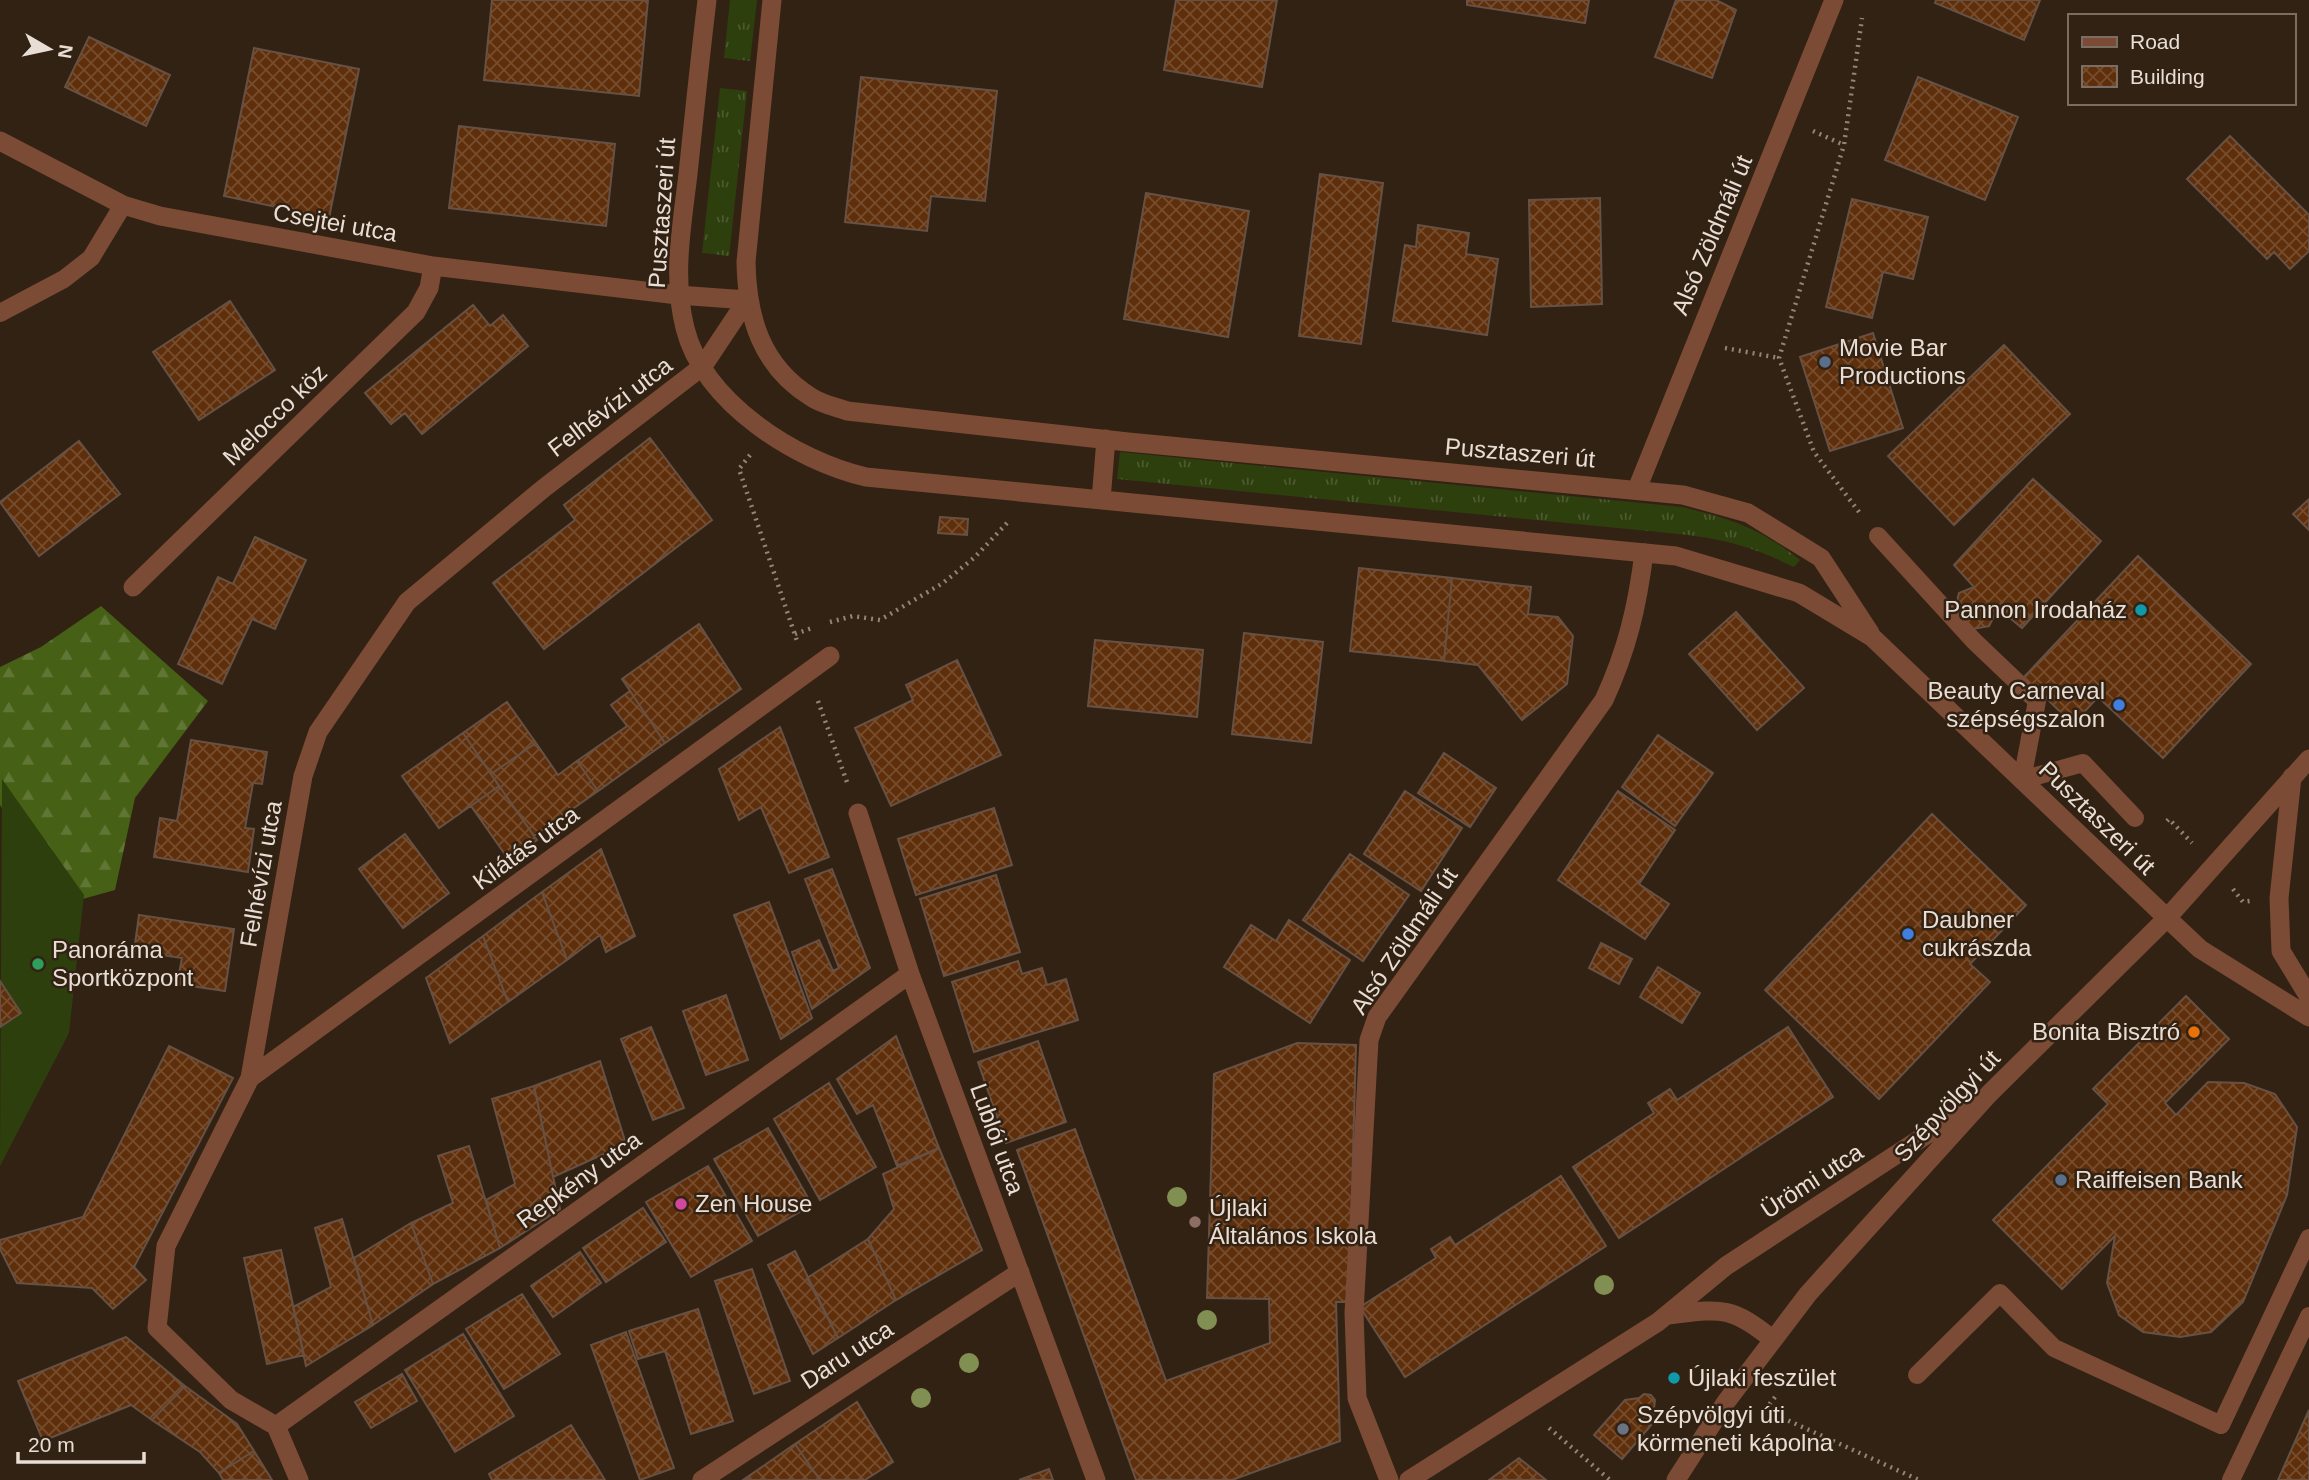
<svg xmlns="http://www.w3.org/2000/svg" width="2309" height="1480" font-family="Arial,sans-serif">
  <style>
    .grass { fill: url(#grass-tufts) }
    .forest { fill: url(#forest-firs) }
    .garden { fill: #2e3f0e }
    .building { fill: url(#building-cross-hatch); stroke: #665144; stroke-width: 2 }
    .lines { fill: none; stroke-linecap: round; stroke-linejoin: round }
    .path { stroke: #918478; stroke-width: 4.5; stroke-dasharray: 2 5; stroke-linecap: butt }
    .service { stroke: #7b4b35; stroke-width: 18 }
    .minor { stroke: #7b4b35; stroke-width: 19 }
    .tertiary { stroke: #7b4b35; stroke-width: 19 }
    .tree { fill: #818f52 }
    .service-dot { fill: #5c6f8a; stroke: #322213; stroke-width: 2.5 }
    .culture-dot { fill: #0f9aa8; stroke: #322213; stroke-width: 2.5 }
    .shop-dot { fill: #3f7fe0; stroke: #322213; stroke-width: 2.5 }
    .leisure-dot { fill: #2e9e5b; stroke: #322213; stroke-width: 2.5 }
    .food-dot { fill: #e8710a; stroke: #322213; stroke-width: 2.5 }
    .hotel-dot { fill: #d1479c; stroke: #322213; stroke-width: 2.5 }
    .education-dot { fill: #8d6e63; stroke: #322213; stroke-width: 2.5 }
    .worship-dot { fill: #6b7280; stroke: #322213; stroke-width: 2.5 }
    .labels { text-anchor: middle; stroke-width: 5; stroke-linejoin: round; paint-order: stroke }
    .street-label { font-size: 24px; fill: #e9ded5; stroke: #322213 }
    .poi-label { font-size: 24px; fill: #e9ded5; stroke: #322213; text-anchor: start }
  </style>
  <defs>
    <pattern id="grass-tufts" width="24" height="20" patternUnits="userSpaceOnUse" patternTransform="scale(1.75)"><rect width="24" height="20" fill="#2e3f0e"/><path d="M3 7l-1-3M5 7V3M7 7l1-3M15 17l-1-3M17 17v-4M19 17l1-3" fill="none" stroke="#4c5a30"/></pattern>
    <pattern id="forest-firs" width="22" height="20" patternUnits="userSpaceOnUse" patternTransform="scale(1.75)"><rect width="22" height="20" fill="#466015"/><path d="M5 1l3.5 6h-7zM16 11l3.5 6h-7z" fill="#617636"/></pattern>
    <pattern id="building-cross-hatch" width="8" height="8" patternUnits="userSpaceOnUse" patternTransform="scale(1.75)"><rect width="8" height="8" fill="#5f2f0b"/><path d="M0 0l8 8M0 8l8-8" fill="none" stroke="#764d2e"/></pattern>
  </defs>
  <rect width="100%" height="100%" fill="#322213"/>
  <!-- grass -->
  <path class="grass" d="M730,0H757L750,61L724,58Z
    M720,88L747,91L729,256L702,253Z
    M1120,452L1682,507C1731,519 1760,528 1800,560L1794,567C1754,547 1724,539 1679,534L1117,479Z"/>
  <!-- forest -->
  <path class="forest" d="M101,606L208,701L135,798L115,890L61,905L0,805V667L41,647Z"/>
  <!-- garden -->
  <path class="garden" d="M2,779L84,895L69,1033L0,1166Z"/>
  <!-- building -->
  <path class="building" d="M492,0H648L639,96L484,80Z
    M1176,0H1277L1262,87L1164,70Z
    M1467,0H1589L1585,23L1467,5Z
    M1676,0H1716L1736,10L1712,78L1655,57Z
    M1936,0H2040L2024,40L1935,3Z
    M89,37L170,75L146,126L65,87Z
    M254,48L359,69L329,218L224,196Z
    M861,77L997,91L985,201L931,196L927,231L845,222Z
    M1918,77L2018,117L1985,200L1885,160Z
    M459,126L615,144L606,226L449,208Z
    M2230,136L2309,215V251L2290,269L2274,252L2267,259L2187,179Z
    M1320,174L1383,183L1361,344L1299,336Z
    M1146,193L1249,211L1228,337L1124,319Z
    M1600,198L1602,304L1531,307L1529,200Z
    M1852,199L1928,217L1913,279L1883,272L1872,318L1826,307Z
    M1418,225L1469,233L1466,254L1498,259L1487,335L1393,321L1405,245L1416,247Z
    M230,301L275,370L199,420L153,352Z
    M473,305L490,326L503,315L528,346L422,434L405,413L391,424L365,393Z
    M1873,333L1903,428L1830,451L1800,357Z
    M2004,345L2070,414L1954,525L1888,456Z
    M650,438L712,520L544,649L493,583L575,520L564,505Z
    M79,441L120,494L39,556L0,502Z
    M2033,479L2101,541L2022,628L1998,608L1989,626L1973,629L1959,620L1956,605L1959,593L1974,587L1954,565Z
    M2309,499V530L2293,514Z
    M940,517L968,519L967,535L938,533Z
    M255,537L306,560L275,629L252,619L222,684L178,664L218,577L233,584Z
    M2138,556L2251,664L2163,758L2098,697L2073,724L2024,677Z
    M1359,568L1452,578L1444,661L1350,651Z
    M1452,578L1531,587L1528,614L1558,617L1573,636L1567,684L1522,720L1478,665L1444,661Z
    M1736,612L1804,688L1757,730L1689,654Z
    M699,624L741,689L665,743L622,679Z
    M1244,633L1323,642L1311,743L1232,734Z
    M1095,640L1203,650L1197,717L1088,706Z
    M957,660L1001,755L891,806L855,728L913,700L906,685Z
    M630,691L665,743L598,791L577,761L627,726L611,705Z
    M507,702L536,743L491,774L463,733Z
    M780,727L829,857L789,873L761,807L739,820L719,769Z
    M463,733L499,786L439,828L402,776Z
    M1658,735L1713,773L1675,826L1622,787Z
    M191,740L267,752L262,784L253,783L245,828L254,829L248,872L154,857L160,818L177,821Z
    M536,743L558,775L577,761L598,791L534,836L491,774Z
    M1444,753L1496,788L1470,827L1418,793Z
    M499,786L537,840L509,860L471,806Z
    M1405,791L1462,828L1421,891L1364,854Z
    M1618,791L1675,830L1639,884L1669,904L1645,939L1558,880Z
    M994,808L1012,865L916,895L898,839Z
    M1932,814L2026,905L1970,964L1990,982L1879,1099L1765,990Z
    M405,834L449,893L403,928L359,869Z
    M601,849L635,936L606,952L600,935L567,960L542,892Z
    M1350,854L1409,895L1363,961L1303,920Z
    M832,869L870,968L812,1009L792,952L819,940L833,971L839,968L805,879Z
    M996,875L1020,952L944,976L920,899Z
    M542,892L567,960L508,1002L483,936Z
    M769,902L812,1018L781,1039L734,915Z
    M139,915L234,929L225,991L177,984L182,958L134,951Z
    M1289,920L1350,960L1310,1023L1224,967L1251,925L1276,941Z
    M483,936L508,1002L450,1043L426,978Z
    M1601,943L1632,959L1619,984L1589,968Z
    M1018,961L1022,974L1042,968L1047,985L1066,979L1078,1020L974,1052L952,982Z
    M1658,967L1700,993L1682,1023L1640,997Z
    M0,981L21,1013L0,1027Z
    M726,995L748,1060L706,1075L683,1011Z
    M2186,996L2229,1039L2165,1103L2176,1115L2208,1082L2244,1083L2275,1094L2297,1127L2287,1195L2243,1302L2211,1332L2180,1337L2143,1332L2119,1315L2107,1283L2115,1236L2062,1289L1993,1220L2108,1104L2093,1089Z
    M651,1027L684,1108L653,1120L621,1039Z
    M1788,1027L1833,1097L1619,1238L1573,1167L1654,1113L1648,1103L1670,1089L1677,1100Z
    M896,1036L939,1148L897,1166L873,1105L857,1114L837,1079Z
    M1038,1041L1066,1122L1006,1143L978,1062Z
    M1297,1043L1356,1045L1349,1302H1336L1340,1441L1232,1480H1136L1017,1150L1075,1129L1166,1381L1270,1343L1269,1299L1207,1298L1214,1074Z
    M169,1046L233,1078L134,1267L146,1280L113,1309L92,1288L17,1283L0,1249V1240L83,1217Z
    M600,1061L626,1144L553,1177L534,1086Z
    M829,1083L876,1167L820,1200L774,1119Z
    M534,1086L560,1209L500,1248L486,1200L515,1184L492,1099Z
    M768,1128L812,1205L758,1236L714,1159Z
    M469,1146L500,1248L433,1284L411,1223L453,1203L438,1156Z
    M939,1148L982,1250L896,1300L868,1239L894,1209L883,1174Z
    M708,1166L752,1241L691,1277L646,1202Z
    M1561,1176L1606,1246L1405,1377L1360,1307L1436,1258L1431,1249L1450,1237L1455,1245Z
    M643,1208L666,1242L606,1282L583,1248Z
    M342,1219L373,1325L306,1366L293,1307L331,1287L315,1228Z
    M411,1223L433,1284L373,1325L354,1258Z
    M868,1239L896,1300L838,1338L807,1278Z
    M281,1250L304,1355L267,1364L244,1258Z
    M795,1251L838,1338L813,1354L768,1265Z
    M580,1252L601,1283L553,1317L531,1286Z
    M752,1269L790,1381L754,1394L715,1281Z
    M522,1294L560,1354L504,1389L466,1329Z
    M698,1309L733,1421L691,1434L665,1351L638,1359L629,1331Z
    M626,1332L674,1468L640,1480L591,1345Z
    M463,1334L514,1416L455,1452L405,1370Z
    M126,1337L185,1386L152,1420L131,1405L43,1441L18,1381Z
    M402,1374L417,1401L371,1428L355,1402Z
    M185,1386L237,1424L254,1451L219,1473L200,1452L152,1420Z
    M1644,1394L1651,1395L1655,1400L1652,1424L1622,1459L1594,1435L1625,1400L1639,1398Z
    M857,1402L893,1462L865,1480H820L795,1444Z
    M2309,1410V1480H2278Z
    M571,1425L605,1480H492L489,1474Z
    M795,1444L820,1480H743Z
    M254,1451L272,1480H223L219,1473Z
    M1519,1458L1546,1480H1489Z
    M1049,1469L1053,1480H1019Z"/>
  <g class="lines">
    <!-- path -->
    <path class="path" d="M1813,131L1844,145
      M1725,348L1779,358
      M750,455L739,469L798,644
      M1859,512L1814,452L1779,358L1844,145L1862,18
      M830,622L853,616L880,620L943,583L975,557L1007,523
      M795,634L812,628
      M818,701L848,785
      M2167,821L2169,819L2192,843
      M2233,889L2243,902L2250,901
      M1775,1397L1765,1410L1919,1480
      M1549,1428L1610,1480"/>
    <!-- service -->
    <path class="service" d="M0,313L64,279L91,258L123,205
      M1878,536L1974,641L2037,701L2022,780L2083,763L2135,818
      M1917,1375L2000,1293L2054,1348L2221,1425L2309,1238
      M2231,1480L2309,1316"/>
    <!-- minor -->
    <path class="minor" d="M0,141L123,205L160,216L433,266L678,295
      M1637,489L1834,0
      M133,587L416,312L429,288L433,266
      M2292,777L2279,898L2281,951L2309,997
      M858,813L910,974L1096,1480
      M2167,918L2200,949L2309,1017
      M250,1078L830,656
      M1668,1315C1720,1309 1730,1305 1772,1339
      M276,1426L910,974
      M299,1480L276,1426L231,1400L157,1328L166,1246L250,1078L303,776L318,732L407,602L544,488L703,366
      M702,1480L1020,1272
      M1389,1480L1357,1398L1354,1313L1369,1040L1377,1017L1604,700C1627,650 1637,608 1644,553
      M1409,1480L1658,1322L1726,1266L1978,1101"/>
    <!-- tertiary -->
    <path class="tertiary" d="M707,0C700,58 694,116 688,174C682,225 672,277 685,328C703,402 796,461 866,477L1676,556L1799,593L1872,637L2167,918
      M772,0L746,262C747,317 761,366 811,397C821,404 836,407 847,411L1128,442L1683,495L1748,513L1821,558L1870,633
      M678,295L747,300L703,366
      M1101,500L1106,439
      M1676,1480L1726,1402L1808,1294L1989,1094L2167,918L2309,759"/>
  </g>
  <!-- trees -->
  <g class="tree">
    <circle cx="1177" cy="1197" r="10"/>
    <circle cx="1604" cy="1285" r="10"/>
    <circle cx="1207" cy="1320" r="10"/>
    <circle cx="969" cy="1363" r="10"/>
    <circle cx="921" cy="1398" r="10"/>
  </g>
  <!-- markers -->
  <g class="service-dot">
    <circle cx="1825" cy="362" r="7"/>
    <circle cx="2061" cy="1180" r="7"/>
  </g>
  <g class="culture-dot">
    <circle cx="2141" cy="610" r="7"/>
    <circle cx="1674" cy="1378" r="7"/>
  </g>
  <g class="shop-dot">
    <circle cx="2119" cy="705" r="7"/>
    <circle cx="1908" cy="934" r="7"/>
  </g>
  <circle class="leisure-dot" cx="38" cy="964" r="7"/>
  <circle class="food-dot" cx="2194" cy="1032" r="7"/>
  <circle class="hotel-dot" cx="681" cy="1204" r="7"/>
  <circle class="education-dot" cx="1195" cy="1222" r="7"/>
  <circle class="worship-dot" cx="1623" cy="1429" r="7"/>
  <g class="labels">
    <!-- street labels -->
    <g class="street-label">
      <text transform="translate(662 213) rotate(-86)" y="8">Pusztaszeri út</text>
      <text transform="translate(335 223) rotate(10)" y="8">Csejtei utca</text>
      <text transform="translate(1712 235) rotate(-67)" y="8">Alsó Zöldmáli út</text>
      <text transform="translate(610 407) rotate(-37)" y="8">Felhévízi utca</text>
      <text transform="translate(275 415) rotate(-44)" y="8">Melocco köz</text>
      <text transform="translate(1520 453) rotate(5)" y="8">Pusztaszeri út</text>
      <text transform="translate(2097 818) rotate(44)" y="8">Pusztaszeri út</text>
      <text transform="translate(526 848) rotate(-36)" y="8">Kilátás utca</text>
      <text transform="translate(261 874) rotate(-80)" y="8">Felhévízi utca</text>
      <text transform="translate(1404 941) rotate(-56)" y="8">Alsó Zöldmáli út</text>
      <text transform="translate(1947 1106) rotate(-47)" y="8">Szépvölgyi út</text>
      <text transform="translate(997 1139) rotate(70)" y="8">Lublói utca</text>
      <text transform="translate(579 1180) rotate(-36)" y="8">Repkény utca</text>
      <text transform="translate(1812 1181) rotate(-33)" y="8">Ürömi utca</text>
      <text transform="translate(847 1355) rotate(-33)" y="8">Daru utca</text>
    </g>
    <!-- poi labels -->
    <g class="poi-label">
      <text x="1839" y="356">Movie Bar<tspan x="1839" dy="28">Productions</tspan></text>
      <text x="2127" y="618" text-anchor="end">Pannon Irodaház</text>
      <text x="2105" y="699" text-anchor="end">Beauty Carneval<tspan x="2105" dy="28">szépségszalon</tspan></text>
      <text x="1922" y="928">Daubner<tspan x="1922" dy="28">cukrászda</tspan></text>
      <text x="52" y="958">Panoráma<tspan x="52" dy="28">Sportközpont</tspan></text>
      <text x="2180" y="1040" text-anchor="end">Bonita Bisztró</text>
      <text x="2075" y="1188">Raiffeisen Bank</text>
      <text x="695" y="1212">Zen House</text>
      <text x="1209" y="1216">Újlaki<tspan x="1209" dy="28">Általános Iskola</tspan></text>
      <text x="1688" y="1386">Újlaki feszület</text>
      <text x="1637" y="1423">Szépvölgyi úti<tspan x="1637" dy="28">körmeneti kápolna</tspan></text>
    </g>
  </g>
  <!-- legend -->
  <rect x="2068" y="14" width="228" height="91" fill="#322213" stroke="#7b6d61" stroke-width="2"/>
  <rect x="2082" y="37" width="35" height="10" fill="#7b4b35" stroke="#7b6d61" stroke-width="2"/>
  <text x="2130" y="49" font-size="21" fill="#e9ded5">Road</text>
  <rect x="2082" y="66" width="35" height="21" fill="url(#building-cross-hatch)" stroke="#7b6d61" stroke-width="2"/>
  <text x="2130" y="84" font-size="21" fill="#e9ded5">Building</text>
  <!-- north arrow -->
  <g transform="translate(49 49) rotate(99)" stroke="#322213" stroke-width="5" paint-order="stroke">
  <path d="M0-5L12 26L0 18L-12 26Z" fill="#e9ded5"/>
  <text y="-10" font-size="19" font-weight="bold" text-anchor="middle" fill="#e9ded5">N</text>
  </g>
  <!-- scale -->
  <path d="M18 1452v10h126v-10" fill="none" stroke="#e9ded5" stroke-width="3.5"/>
  <text x="28" y="1452" font-size="21" fill="#e9ded5" stroke="#322213" stroke-width="5" paint-order="stroke">20 m</text>
</svg>
